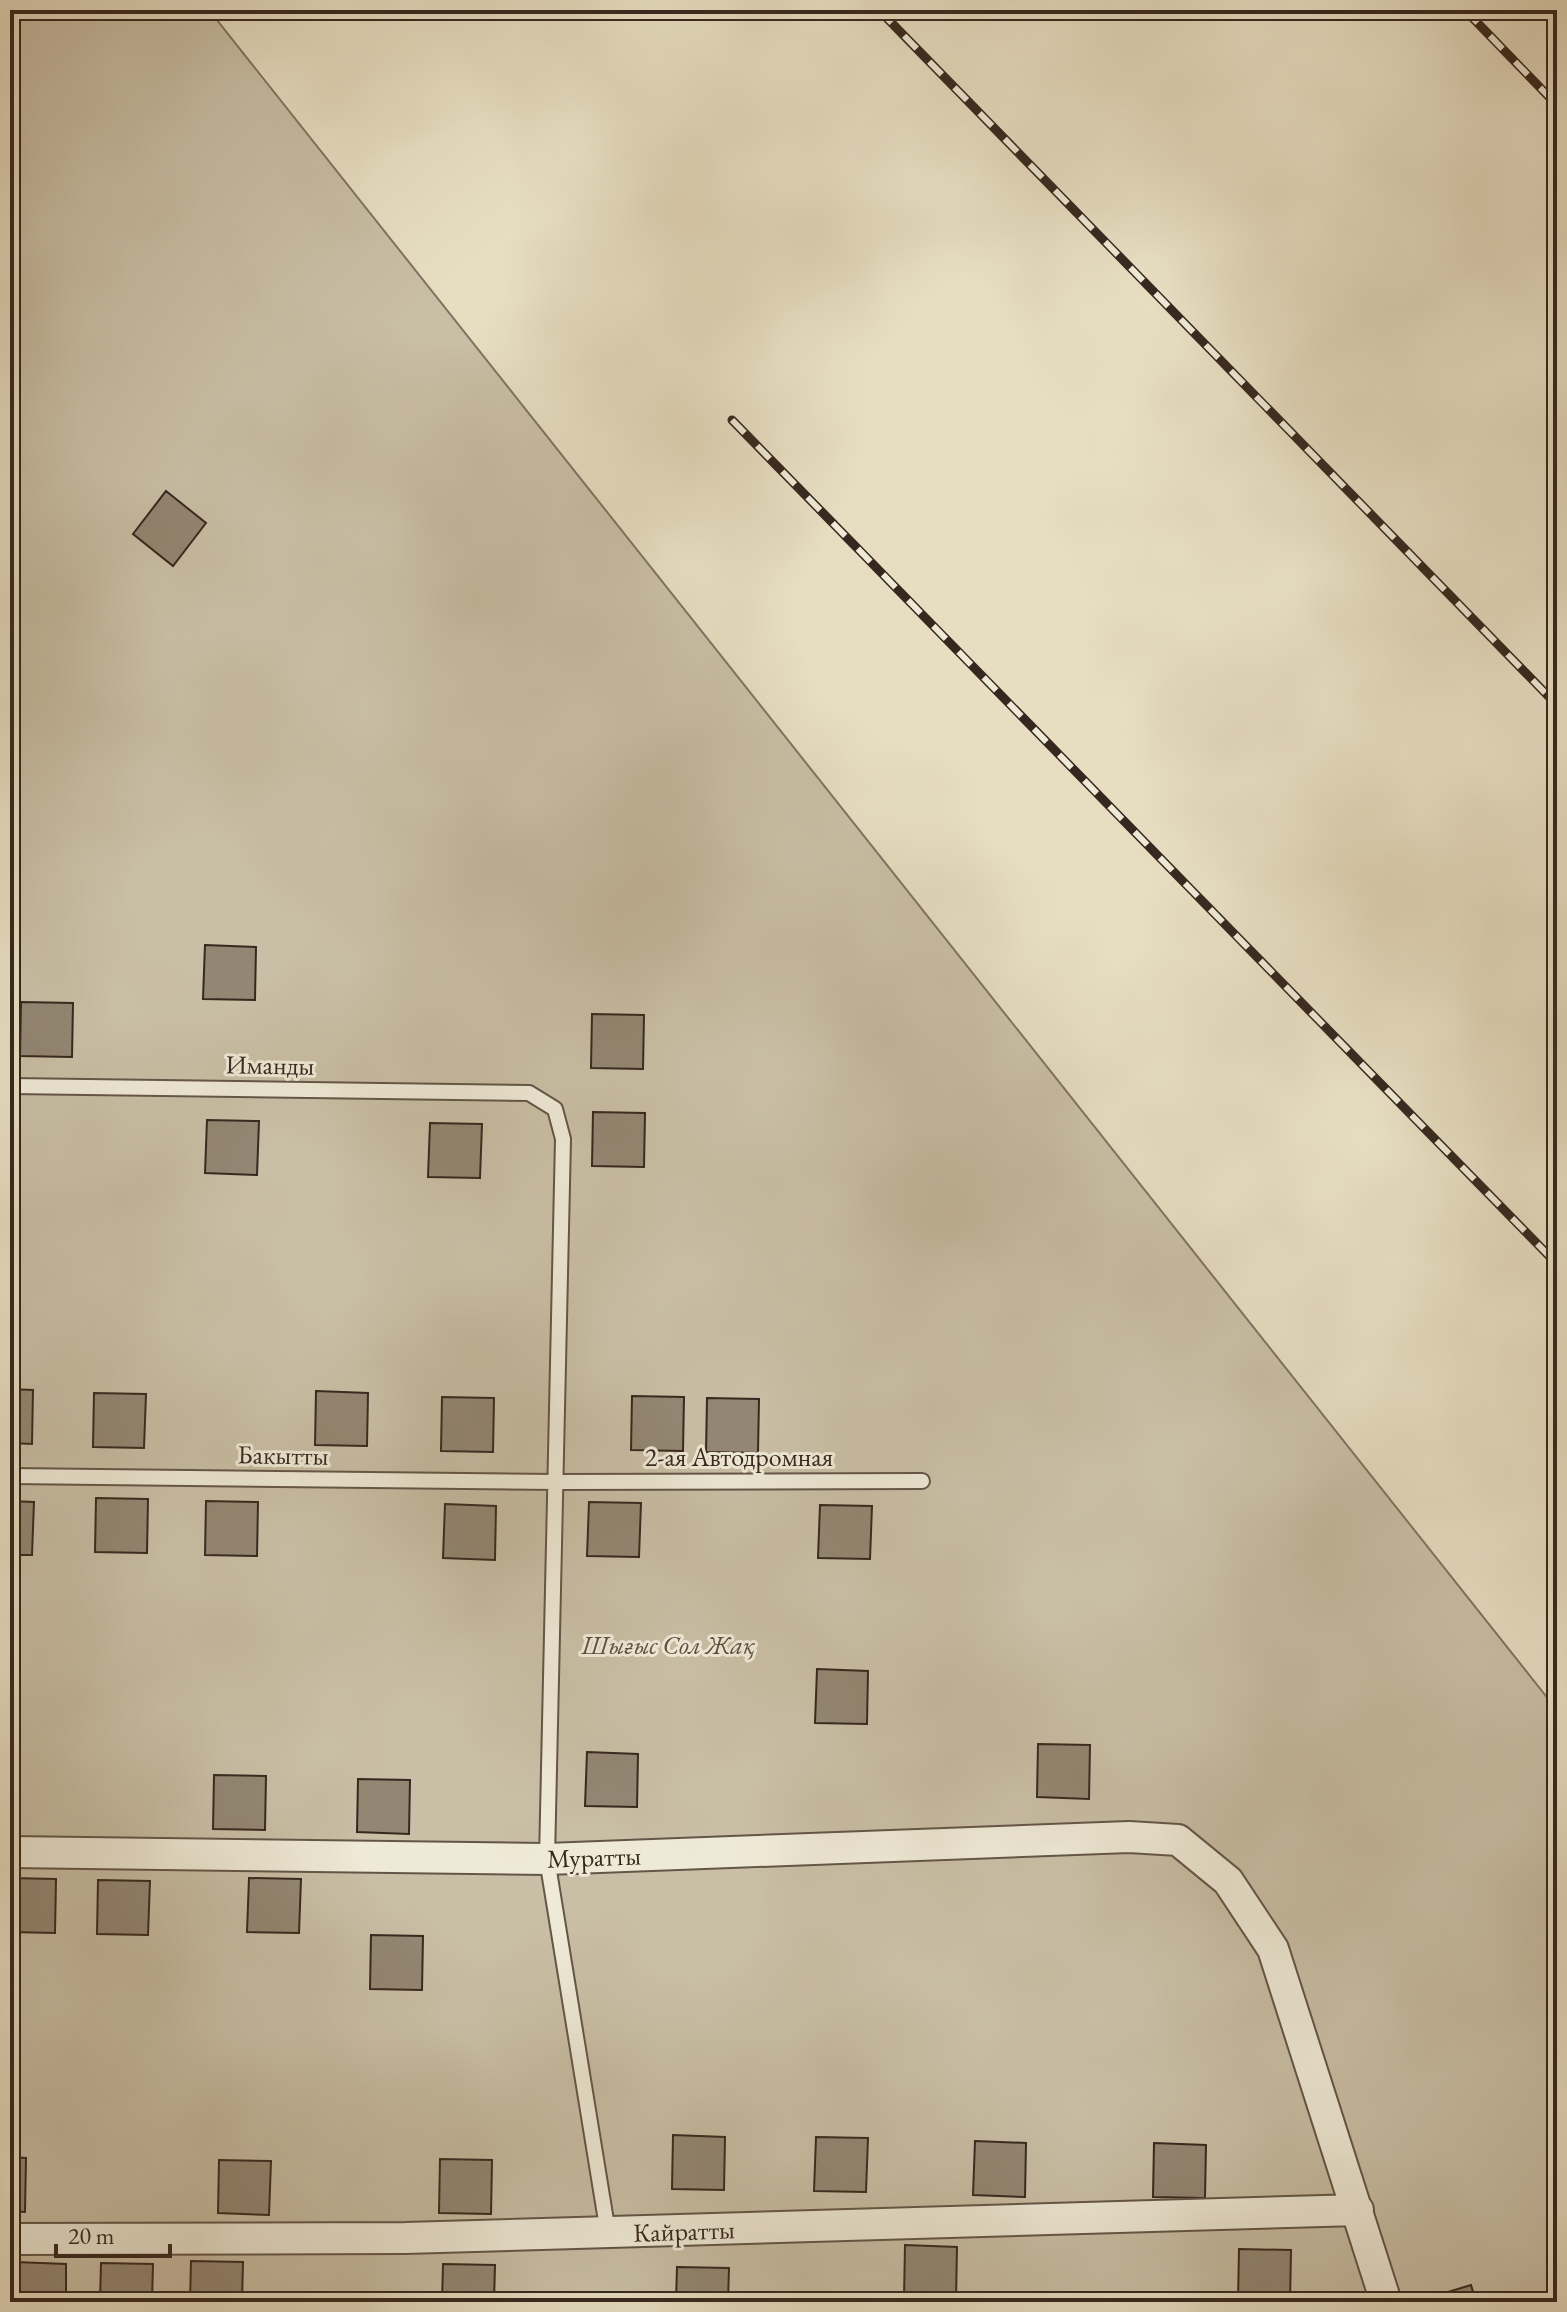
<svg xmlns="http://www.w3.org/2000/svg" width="1567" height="2312" font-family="'EB Garamond',serif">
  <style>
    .green { fill: #c9bfa6; stroke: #807462; stroke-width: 2 }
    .building { fill: #938774; stroke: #37281f; stroke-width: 2 }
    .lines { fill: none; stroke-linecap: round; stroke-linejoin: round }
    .service-casing { stroke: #635648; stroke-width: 18 }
    .minor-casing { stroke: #635648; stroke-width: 34 }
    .service { stroke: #efead7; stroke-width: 14 }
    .minor { stroke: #efead7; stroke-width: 30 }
    .rail-casing { stroke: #37281f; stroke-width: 9 }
    .rail { stroke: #efead7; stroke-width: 6; stroke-dasharray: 18; stroke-linecap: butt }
    .labels { text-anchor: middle; stroke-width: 6; stroke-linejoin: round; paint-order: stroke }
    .street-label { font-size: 26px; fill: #37281f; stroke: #efead7 }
    .park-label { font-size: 26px; font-style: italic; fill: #5c4e41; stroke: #efead7 }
  </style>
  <rect width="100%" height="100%" fill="#e7dec2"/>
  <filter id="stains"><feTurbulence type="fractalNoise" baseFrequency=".0025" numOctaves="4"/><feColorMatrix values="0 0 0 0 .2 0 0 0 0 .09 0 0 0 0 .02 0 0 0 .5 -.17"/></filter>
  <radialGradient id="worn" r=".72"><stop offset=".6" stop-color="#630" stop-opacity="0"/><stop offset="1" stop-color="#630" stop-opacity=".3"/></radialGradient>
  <!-- green -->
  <path class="green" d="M10,10H209L1557,1710V2302H10Z"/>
  <!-- building -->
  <path class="building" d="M166,491L206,523L173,566L133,534Z
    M205,945L256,947L255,1000L203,999Z
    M21,1002L73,1003L72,1057L20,1056Z
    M592,1014L644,1015L643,1069L591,1068Z
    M593,1112L645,1113L644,1167L592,1166Z
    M207,1120L259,1121L257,1175L205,1173Z
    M430,1123L482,1124L480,1178L428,1177Z
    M10,1389L33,1390L32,1444L10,1443Z
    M316,1391L368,1393L367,1446L315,1445Z
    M94,1393L146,1394L144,1448L93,1447Z
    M632,1396L684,1397L683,1451L631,1450Z
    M442,1397L494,1398L493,1452L441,1451Z
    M707,1398L759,1399L758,1453L706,1452Z
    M96,1498L148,1499L147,1553L95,1552Z
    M10,1501L34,1502L32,1555H10Z
    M206,1501L258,1502L257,1556L205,1555Z
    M589,1502L641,1503L639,1557L587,1556Z
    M445,1504L496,1506L495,1560L443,1558Z
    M820,1505L872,1506L870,1559L818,1558Z
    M817,1669L868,1671L867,1724L815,1723Z
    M1038,1744L1090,1745L1089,1799L1037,1797Z
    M587,1752L638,1754L637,1807L585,1806Z
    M214,1775L266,1776L265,1830L213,1829Z
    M358,1779L410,1780L409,1834L357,1832Z
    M10,1878L56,1879L55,1933L10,1932Z
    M249,1878L301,1879L299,1933L247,1932Z
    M98,1880L150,1881L148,1935L97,1934Z
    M371,1935L423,1936L422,1990L370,1989Z
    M673,2135L725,2137L724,2190L672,2189Z
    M816,2137L868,2138L866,2192L814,2191Z
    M975,2141L1026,2143L1025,2197L973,2195Z
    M1154,2143L1206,2145L1205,2198L1153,2197Z
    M10,2157L26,2158L25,2212L10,2211Z
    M440,2159L492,2160L491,2214L439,2213Z
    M219,2160L271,2161L269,2215L218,2213Z
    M905,2245L957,2247L956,2300L904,2299Z
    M1239,2249L1291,2250L1290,2302H1238Z
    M191,2261L243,2262L242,2302H190Z
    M15,2262L66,2264V2302H14Z
    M101,2263L153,2264L152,2302H100Z
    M443,2264L495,2265L494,2302H442Z
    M677,2267L729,2268L728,2302H676Z
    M1471,2285L1476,2302H1422L1421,2300Z"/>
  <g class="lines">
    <defs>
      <path id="service" d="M10,1086L529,1093L555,1109L563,1139L547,1859L608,2233
        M10,1476L556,1482L922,1481"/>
      <path id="minor" d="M10,1852L547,1859L1129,1837L1178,1840L1228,1881L1273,1949L1386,2302
        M10,2239L405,2238L1358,2210"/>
    </defs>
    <!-- service casing -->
    <use href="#service" class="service-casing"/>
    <!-- minor casing -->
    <use href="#minor" class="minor-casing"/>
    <!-- service -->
    <use href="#service" class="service"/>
    <!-- minor -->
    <use href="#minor" class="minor"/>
    <defs>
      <path id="rail" d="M879,10L1557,705
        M1465,10L1557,105
        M732,420L1557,1264"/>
    </defs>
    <!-- rail casing -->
    <use href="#rail" class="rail-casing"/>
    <!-- rail -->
    <use href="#rail" class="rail"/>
  </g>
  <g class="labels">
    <!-- street labels -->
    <g class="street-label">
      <text transform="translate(270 1065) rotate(1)" y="9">Иманды</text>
      <text transform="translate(283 1455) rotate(1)" y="9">Бакытты</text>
      <text x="739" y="1466">2-ая Автодромная</text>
      <text transform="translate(594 1857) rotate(-2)" y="9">Муратты</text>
      <text transform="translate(684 2231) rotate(-2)" y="9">Кайратты</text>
    </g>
    <!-- park labels -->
    <g class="park-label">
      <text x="668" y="1654">Шығыс Сол Жақ</text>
    </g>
  </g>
  <!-- margin -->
  <rect width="1567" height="2312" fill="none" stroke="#e7dec2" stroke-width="40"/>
  <rect x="12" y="12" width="1543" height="2288" fill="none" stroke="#37281f" stroke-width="4"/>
  <rect x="20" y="20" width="1527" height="2272" fill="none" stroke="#37281f" stroke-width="2"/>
  <!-- scale -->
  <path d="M56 2244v12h114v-12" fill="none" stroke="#37281f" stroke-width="4"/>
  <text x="68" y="2244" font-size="24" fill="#37281f" stroke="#efead7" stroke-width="6" paint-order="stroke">20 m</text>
  <rect width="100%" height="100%" filter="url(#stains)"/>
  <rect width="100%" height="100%" fill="url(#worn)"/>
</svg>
